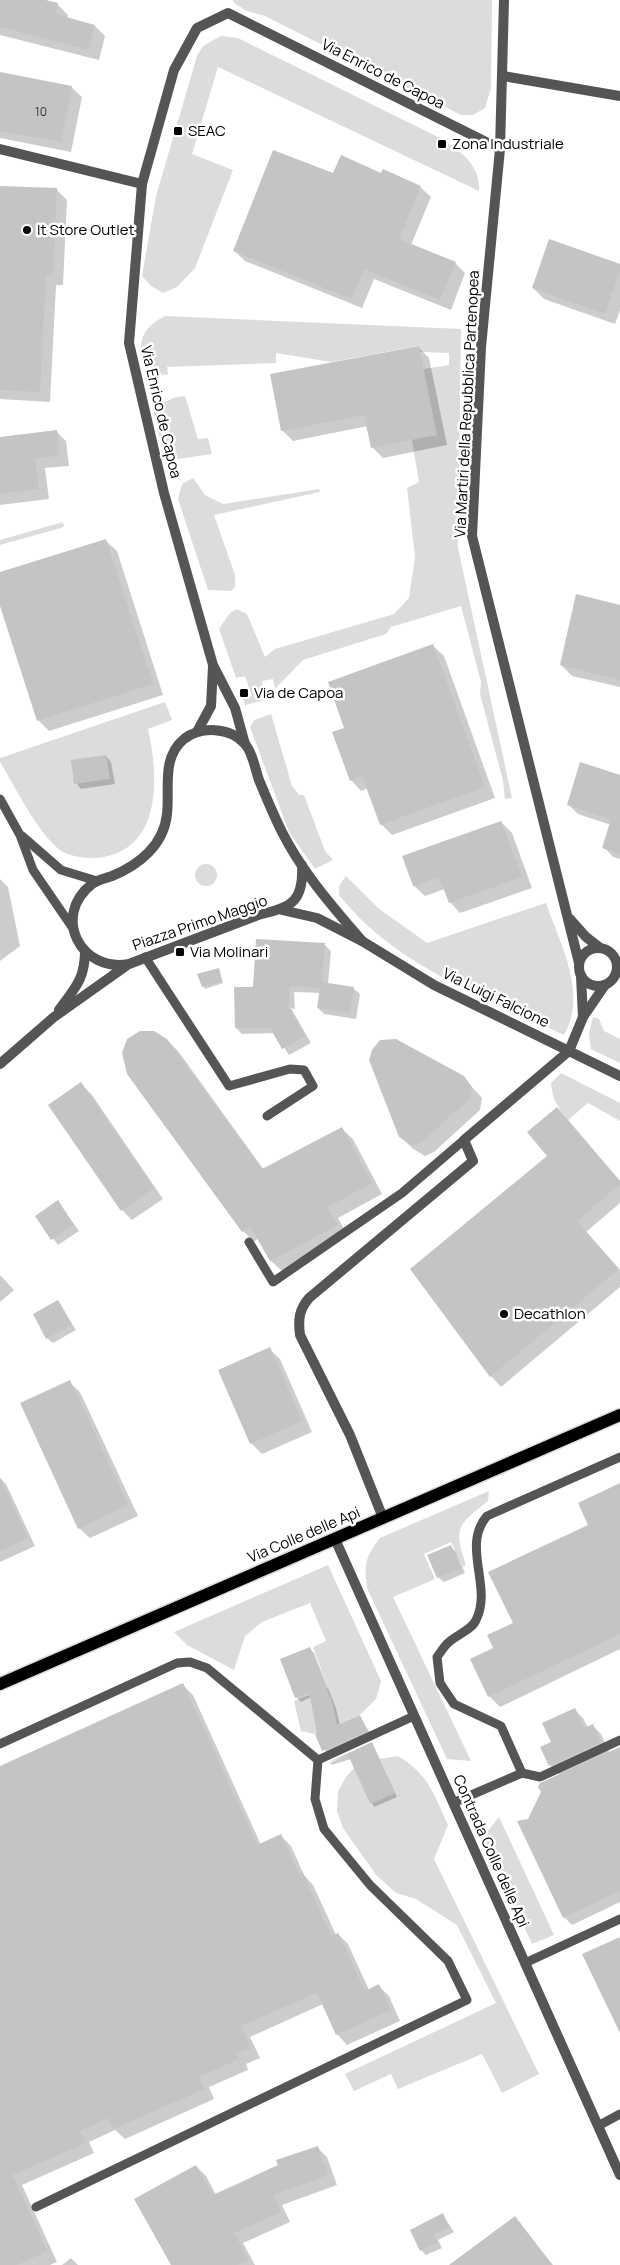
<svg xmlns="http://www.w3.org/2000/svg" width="620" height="2265" viewBox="0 0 620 2265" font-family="Manrope,sans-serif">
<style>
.green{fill:#dcdcdc}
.shadow{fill:#0003}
.building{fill:#c4c4c4}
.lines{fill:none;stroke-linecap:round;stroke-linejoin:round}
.primary-casing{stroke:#dbdbdb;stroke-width:15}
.service{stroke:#555;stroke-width:9}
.minor{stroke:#555;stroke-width:10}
.primary{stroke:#000;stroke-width:12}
.poi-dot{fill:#000;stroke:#fff;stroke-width:2}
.labels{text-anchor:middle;stroke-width:5;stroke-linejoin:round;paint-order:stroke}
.number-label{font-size:12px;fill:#313131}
.street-label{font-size:15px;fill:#000;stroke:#fff}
.poi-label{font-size:15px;fill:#000;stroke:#fff;text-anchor:start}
</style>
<rect width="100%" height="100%" fill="#fff"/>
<!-- green -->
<g class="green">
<path d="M233,0H492L491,88L485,108L473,115H461L265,16L247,11L234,3Z"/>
<path d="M221,36L238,38L444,140C463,154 480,165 479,191L218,67L192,154L233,170L195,268L177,287L163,293L151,286L142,276L156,196L197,56L203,46Z"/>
<path d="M165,316L461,329L458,548L512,798L505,799L503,781L480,694L481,682L461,606L391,627L386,634L303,660L275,689L273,679L262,681L266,700L245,705L243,699L252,696L245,676L236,678L219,629L229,614L236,609L247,614L265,657L275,649L394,614L409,598L415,557L407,488L419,482L412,440L424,369L449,365V353L420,352L418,346L331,362L276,353V363L167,367L168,375L145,373C139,344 137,331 165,316Z"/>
<path d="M185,396L198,439L208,438L212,454L165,461L153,408C168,403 168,397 185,396Z"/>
<path d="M193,478L205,495L223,504L319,489L320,492L214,515L235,575V587L231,591L208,590L178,499L182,484Z"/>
<path d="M63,522L64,526L61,528L0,545V540Z"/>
<path d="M165,702L172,720L148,729C158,774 163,846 104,857C91,859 71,858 60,850C39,835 14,785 0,762V758Z"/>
<path d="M271,714L292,786L299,795H304L325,851L333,860L315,869L289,832L250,727L254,720Z"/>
<circle cx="206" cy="875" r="11"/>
<path d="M346,876L378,908L427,943L546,903C560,944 588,993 564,1035C485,997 395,966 339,895V886Z"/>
<path d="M593,1017L599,1019L604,1031L620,1039V1063L591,1049L589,1034Z"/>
<path d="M561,1073L620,1103V1121L588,1103L568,1120C558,1108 552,1099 551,1083Z"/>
<path d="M489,1491L488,1501C458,1525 453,1527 466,1565L463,1567L451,1542L424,1554L435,1579L393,1597L471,1761L447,1759L367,1588C364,1565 365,1557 380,1538Z"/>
<path d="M328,1565L381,1681L376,1699L360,1715L315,1734L301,1731L294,1701L328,1688L313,1647L326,1641L310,1603L262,1622L245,1636L234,1670L187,1645L174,1632Z"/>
<path d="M398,1756C429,1775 433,1793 448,1825L434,1859L539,2074L502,2093L482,2054L398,2089L391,2074L354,2091L345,2074L496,2003L457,1925L416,1899L396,1893L376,1875L343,1828L337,1811L338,1791L346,1777L354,1768L370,1804L394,1793L380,1759Z"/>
<path d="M499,1817L554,1935L532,1944L483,1837Z"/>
</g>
<!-- shadow -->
<g class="shadow">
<path d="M0,0H41L57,4L68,15L67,19L95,26L105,36L99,60L0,35Z"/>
<path d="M0,73L71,87L82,97L71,152L0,138Z"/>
<path d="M334,175H382L420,187L431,197L411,245L455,263L465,273L451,310L374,279L362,308L245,261L234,250Z"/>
<path d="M0,187L56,189L67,200L63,285H56L50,402L0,399Z"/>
<path d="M620,265V310L615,324L544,299L533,288Z"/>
<path d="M418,347L429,358L447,445L383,458L372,447L368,426L293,441L282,430Z"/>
<path d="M56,431L66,441L69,466L45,468L49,499L0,505V438Z"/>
<path d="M106,541L117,551L163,695L49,731L39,721L0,601V573Z"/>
<path d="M620,606V687L572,676L561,665Z"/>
<path d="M433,646L444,656L495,798L392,835L381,824L368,788L361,791L351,780L346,729Z"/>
<path d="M106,756L111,762L115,784L81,789L76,783Z"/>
<path d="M620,776V859L613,857L604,847L611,825L578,814L569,805Z"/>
<path d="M501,822L512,833L532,888L460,913L450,902L445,889L425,896L414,886L404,857Z"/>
<path d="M0,879L8,887L20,946L0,961Z"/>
<path d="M324,944L331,951L328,984L353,988L360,994L356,1019L324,1014L318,1008L321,993L294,992L295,1009L291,1008L311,1043L289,1055L275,1033L242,1034L236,1028L254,988Z"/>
<path d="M219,970L223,983L205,989L203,986Z"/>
<path d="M167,1040L178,1051L264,1170L342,1129L353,1139L382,1194L338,1218L348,1236L282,1271L271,1261L258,1238L254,1242L243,1231L128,1073Z"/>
<path d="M463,1077L482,1098L480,1110L434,1152L425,1156L412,1148L400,1136Z"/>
<path d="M81,1084L92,1095L163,1199L132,1220L122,1210Z"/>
<path d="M557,1108L620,1181V1203L586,1232L620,1270V1287L501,1387L491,1376L549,1156Z"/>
<path d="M58,1202L79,1231L58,1245L37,1217Z"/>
<path d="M0,1275L14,1290L0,1302Z"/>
<path d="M58,1302L76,1330L53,1343L47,1338Z"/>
<path d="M269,1349L280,1359L312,1432L262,1454L251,1443Z"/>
<path d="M69,1382L80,1392L138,1516L90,1538L79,1528Z"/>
<path d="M0,1478L6,1484L35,1546L0,1562Z"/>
<path d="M620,1484V1649L500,1707L489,1696L495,1648Z"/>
<path d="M450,1546L456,1552L465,1573L444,1582L438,1577Z"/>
<path d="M310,1649L314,1653L336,1708L340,1725L360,1716L371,1735L328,1755L317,1735L319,1734L311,1697L301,1702L296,1697Z"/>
<path d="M183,1685L193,1695L261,1845L281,1836L291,1846L304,1875L313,1885L336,1935L338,1934L348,1944L369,1990L379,1986L389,1996L400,2021L347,2045L337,2034L323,2004L250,2037L260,2058L246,2064L248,2070L209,2087L214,2099L125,2139L115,2130L89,2142L94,2153L22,2185L57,2262L50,2265H0V1767Z"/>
<path d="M575,1710L583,1718L588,1728L593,1726L601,1734L609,1752L620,1747V1902L572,1925L564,1917L529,1820L560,1775L550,1765L553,1743Z"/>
<path d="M372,1743L397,1797L374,1807L351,1759L332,1765L330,1763Z"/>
<path d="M317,2147L327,2157L337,2185L282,2205L290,2222L243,2243L255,2265H172L196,2166L206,2176L216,2195Z"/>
<path d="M443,2215L454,2232L438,2240L442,2248L426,2255L421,2250Z"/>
<path d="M515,2217L553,2265H451Z"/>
<path d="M71,2258L78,2265H62Z"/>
</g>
<!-- building -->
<g class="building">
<path d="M0,0H46L58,3L55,14L95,25L89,50L0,27Z"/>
<path d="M0,72L72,86L61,142L0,131Z"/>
<path d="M273,150L333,173L341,155L381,173L383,169L421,186L399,239L456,262L440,300L364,269L352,299L233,251Z"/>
<path d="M0,186L57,188L53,275H46L40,392L0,390Z"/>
<path d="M549,239L620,264V270L605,314L532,288Z"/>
<path d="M419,346L437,435L371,448L364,415L281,431L270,374Z"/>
<path d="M57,430L59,456L35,458L39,489L0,494V437Z"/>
<path d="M106,539L153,684L37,721L0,606V572Z"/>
<path d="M576,594L620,605V680L560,665Z"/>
<path d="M433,644L485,787L380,825L362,776L350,781L332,732L344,728L328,682Z"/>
<path d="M106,755L110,779L74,784L71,760Z"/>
<path d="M580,762L620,775V854L602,848L611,819L567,805Z"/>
<path d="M501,821L522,877L449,903L439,877L413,886L402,856Z"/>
<path d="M256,939L325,943L322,982L354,987L350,1013L317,1008L320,988L289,986L290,1004L286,1003L305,1036L282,1049L270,1028H235L234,987H253Z"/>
<path d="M219,968L222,981L202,987L197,974Z"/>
<path d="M140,1031H154L167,1039L262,1169L342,1127L372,1183L328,1207L338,1225L270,1261L250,1226L242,1232L127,1074L122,1053L127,1039Z"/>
<path d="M396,1039L464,1076L472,1087L469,1099L423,1141L413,1146L399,1137L369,1060L372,1050L380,1040Z"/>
<path d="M81,1082L154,1188L121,1211L48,1105Z"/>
<path d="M557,1107L620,1181V1184L577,1221L619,1269L490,1377L410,1269L547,1156L527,1132Z"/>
<path d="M58,1200L74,1225L51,1240L35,1216Z"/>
<path d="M58,1300L72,1324L46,1339L33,1314Z"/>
<path d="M270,1347L302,1421L250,1444L218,1370Z"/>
<path d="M70,1380L128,1505L78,1529L20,1403Z"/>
<path d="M0,1478L28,1538L0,1551Z"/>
<path d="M620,1483V1634L488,1697L470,1659L493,1648L487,1635L513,1623L488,1572L588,1525L578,1503Z"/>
<path d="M451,1545L461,1568L437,1578L427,1555Z"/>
<path d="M310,1647L332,1702L337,1725L360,1715L367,1731L322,1751L315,1734L317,1733L309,1692L295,1698L280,1659Z"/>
<path d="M183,1683L257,1845L281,1834L299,1875L303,1873L331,1936L338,1933L365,1991L379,1984L391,2010L336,2035L317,1993L241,2026L250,2048L236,2054L239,2059L199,2077L205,2089L113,2129L108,2118L80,2131L85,2143L13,2175L47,2251L17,2265H0V1766Z"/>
<path d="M575,1708L584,1728L593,1724L601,1742L549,1766L540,1747L551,1742L542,1723Z"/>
<path d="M372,1742L395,1793L370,1804L348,1755L327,1763Z"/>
<path d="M620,1747V1891L563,1918L517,1821L528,1819L541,1792L538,1787L540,1783Z"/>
<path d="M620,1937V2033L582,1954Z"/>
<path d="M318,2146L328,2175L273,2195L281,2212L234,2233L248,2259L238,2265H171L134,2199L196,2165L213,2195L278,2165L276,2160Z"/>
<path d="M443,2213L449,2227L434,2234L438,2242L420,2251L410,2230Z"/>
<path d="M515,2216L552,2265H449Z"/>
</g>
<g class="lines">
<!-- primary casing -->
<g class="primary-casing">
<path id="primary" d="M0,1684L620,1415"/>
</g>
<!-- service -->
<g class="service">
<path d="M0,799L20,835L33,870L72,927"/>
<path d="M22,836L61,870L97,881"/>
<path d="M145,957L229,1086L290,1069L304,1070L313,1086L267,1116"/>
<path d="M249,1242L273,1282L402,1193L464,1140"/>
<path d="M0,1744L177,1663L190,1662L207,1668L318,1760L414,1716"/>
<path d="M522,1773L501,1726L454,1704L440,1683L437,1657C441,1652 444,1646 449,1642C456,1635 472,1630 476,1620C493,1587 461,1546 487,1516L620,1457"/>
<path d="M453,1803L522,1773L540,1777L620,1740"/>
<path d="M525,1963L620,1919"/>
<path d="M598,2126L620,2114"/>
<path d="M36,2207L467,2000L448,1961L370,1885L324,1829L315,1799L318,1760"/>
</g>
<!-- minor -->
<g class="minor">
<path d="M504,0L500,149L481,347L472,536L579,963"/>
<path d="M503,76L620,96"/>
<path d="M0,149L142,184"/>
<path d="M198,730L211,706L213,666"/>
<path d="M245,744L235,708L213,665L164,493L129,343L142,184L174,70L197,28L228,13L500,149"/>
<path d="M302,865C304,900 292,908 261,914L129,964C81,973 51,916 92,884C97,880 106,878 112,876C139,865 164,845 167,814C170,789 161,758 184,739C201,726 230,727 245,744C253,753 255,769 259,780C266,797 273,814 282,832C302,872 333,907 362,941"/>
<path d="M282,910L317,918L362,941L434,985L620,1076"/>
<path d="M570,919L586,937L599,947"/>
<circle cx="598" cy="967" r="19"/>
<path d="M581,976L583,1017"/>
<path d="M59,1010C75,988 85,979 85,951"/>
<path d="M0,1064L54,1017L126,966"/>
<path d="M383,1518L350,1435L300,1335C298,1319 299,1310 309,1298L473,1161L464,1140L569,1051L583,1017L605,985"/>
<path d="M335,1539L620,2175"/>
</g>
<!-- primary -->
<use href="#primary" class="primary"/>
</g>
<!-- markers -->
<g class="poi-dot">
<rect x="173" y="126" width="10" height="10" rx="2.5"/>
<rect x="437" y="139" width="10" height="10" rx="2.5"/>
<circle cx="27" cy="230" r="5"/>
<rect x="239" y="688" width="10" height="10" rx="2.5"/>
<rect x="175" y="947" width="10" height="10" rx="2.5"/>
<circle cx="504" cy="1314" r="5"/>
</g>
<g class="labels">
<!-- number labels -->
<g class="number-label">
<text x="41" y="116">10</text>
</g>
<!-- street labels -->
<g class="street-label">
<text transform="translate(383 74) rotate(27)" y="5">Via Enrico de Capoa</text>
<text transform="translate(467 404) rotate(-87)" y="5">Via Martiri della Repubblica Partenopea</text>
<text transform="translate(161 412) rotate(77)" y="5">Via Enrico de Capoa</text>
<text transform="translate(200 923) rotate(-19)" y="5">Piazza Primo Maggio</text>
<text transform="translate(496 998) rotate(26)" y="5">Via Luigi Falcione</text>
<text transform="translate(304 1535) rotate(-23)" y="5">Via Colle delle Api</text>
<text transform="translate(491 1851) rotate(66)" y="5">Contrada Colle delle Api</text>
</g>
<!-- poi labels -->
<g class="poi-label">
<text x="188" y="136">SEAC</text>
<text x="452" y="149">Zona Industriale</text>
<text x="37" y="235">It Store Outlet</text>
<text x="254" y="698">Via de Capoa</text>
<text x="190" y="957">Via Molinari</text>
<text x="514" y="1319">Decathlon</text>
</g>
</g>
</svg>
